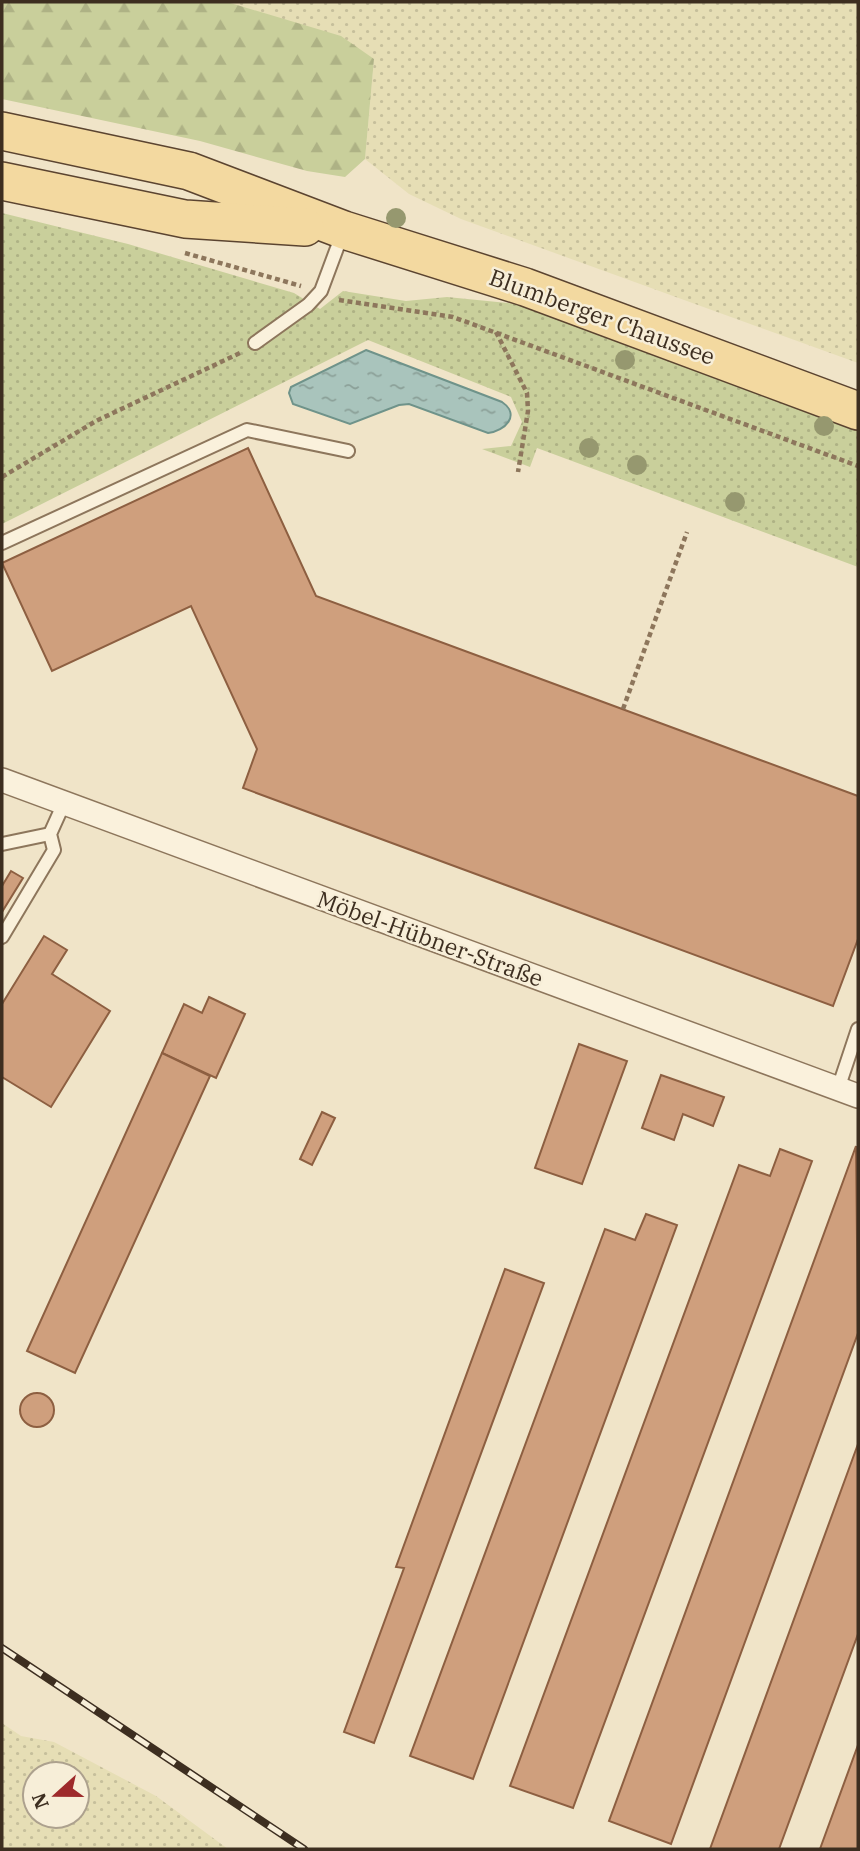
<svg xmlns="http://www.w3.org/2000/svg" width="860" height="1851" viewBox="0 0 860 1851" font-family="'IBM Plex Serif',serif">
<style>
.farmland{fill:url(#farmland-dots);fill-rule:evenodd}
.grass{fill:url(#grass-dots)}
.forest{fill:url(#forest-firs)}
.water{fill:url(#water-ripples);stroke:#6f938a;stroke-width:2}
.building{fill:#cf9f7d;stroke:#8d5f41;stroke-width:2}
.lines{fill:none;stroke-linecap:round;stroke-linejoin:round}
.service-casing{stroke:#8d765c;stroke-width:16}
.minor-casing{stroke:#8d765c;stroke-width:26}
.primary-casing{stroke:#5b4430;stroke-width:40}
.path{stroke:#8d765c;stroke-width:4.5;stroke-dasharray:5 3.5;stroke-linecap:butt}
.service{stroke:#faf1dc;stroke-width:12}
.minor{stroke:#faf1dc;stroke-width:23}
.primary{stroke:#f3d9a0;stroke-width:37}
.rail-casing{stroke:#3d2e20;stroke-width:8}
.rail{stroke:#f7eed8;stroke-width:5;stroke-dasharray:16;stroke-linecap:butt}
.tree{fill:#96986f}
.labels{text-anchor:middle;stroke-width:5;stroke-linejoin:round;paint-order:stroke}
.street-label{font-size:23px;fill:#3d2e20;stroke:#f7eed8}
</style>
<defs>
<pattern id="farmland-dots" width="8" height="8" patternUnits="userSpaceOnUse" patternTransform="scale(1.75)"><rect width="8" height="8" fill="#e6deb5"/><path d="M2 2h.1M6 6h.1" fill="none" stroke="#c6bf9b" stroke-width="1.8" stroke-linecap="round"/></pattern>
<pattern id="grass-dots" width="8" height="8" patternUnits="userSpaceOnUse" patternTransform="scale(1.75)"><rect width="8" height="8" fill="#c9cf9b"/><path d="M2 2h.1M6 6h.1" fill="none" stroke="#aeb285" stroke-width="1.8" stroke-linecap="round"/></pattern>
<pattern id="forest-firs" width="22" height="20" patternUnits="userSpaceOnUse" patternTransform="scale(1.75)"><rect width="22" height="20" fill="#c9cf9b"/><path d="M5 1l3.5 6h-7zM16 11l3.5 6h-7z" fill="#aeb285"/></pattern>
<pattern id="water-ripples" width="26" height="14" patternUnits="userSpaceOnUse" patternTransform="scale(1.75)"><rect width="26" height="14" fill="#a9c4bc"/><path d="M2 4q2-2 4 0t4 0M15 11q2-2 4 0t4 0" fill="none" stroke="#8ba098"/></pattern>
</defs>
<rect width="100%" height="100%" fill="#f0e4c8"/>
<!-- farmland -->
<g class="farmland">
<path d="M227,2H858V363L461,219L409,194L365,159L374,59Z"/>
<path d="M2,1723L21,1736L54,1742L156,1796L228,1849H2ZM35,1774H77V1816H35Z"/>
</g>
<!-- grass -->
<path class="grass" d="M2,213L128,244L294,293L320,309L343,291L406,301L447,297L519,304L858,429V567L537,448L530,467L482,449L511,446L522,422L511,397L368,340L2,524Z"/>
<!-- forest -->
<path class="forest" d="M2,2H227L341,36L374,59L365,159L345,177L307,171L200,141L2,99Z"/>
<!-- water -->
<path class="water" d="M366,350L502,402C521,415 505,431 488,433L409,404L399,405L350,424L293,404L289,393L291,387Z"/>
<!-- building -->
<g class="building">
<path d="M248,448L316,596L858,796V939L833,1006L243,788L257,749L191,606L52,671L2,563Z"/>
<path d="M11,871L23,878L2,912V886Z"/>
<path d="M44,936L67,950L52,974L110,1011L51,1107L2,1077V1004Z"/>
<path d="M209,997L245,1014L216,1078L162,1053L184,1004L202,1013Z"/>
<path d="M579,1044L627,1061L582,1184L535,1168Z"/>
<path d="M162,1053L210,1076L75,1373L27,1351Z"/>
<path d="M661,1075L724,1097L713,1126L683,1114L674,1140L642,1128Z"/>
<path d="M322,1112L335,1118L312,1165L300,1159Z"/>
<path d="M856,1146L858,1333L671,1844L609,1821Z"/>
<path d="M780,1149L812,1161L573,1808L510,1786L739,1165L770,1176Z"/>
<path d="M646,1214L677,1225L473,1779L410,1756L605,1229L635,1240Z"/>
<path d="M505,1269L544,1283L374,1743L344,1732L404,1568L396,1567Z"/>
<circle cx="37" cy="1410" r="17"/>
<path d="M858,1444V1634L779,1849H710Z"/>
<path d="M858,1745V1849H820Z"/>
</g>
<g class="lines">
<!-- service casing -->
<g class="service-casing">
<g id="service">
<path d="M255,343L308,305L321,291L343,232"/>
<path d="M2,543L247,430L348,451"/>
<path d="M2,844L50,834"/>
<path d="M2,937L54,850L50,834L64,803"/>
<path d="M838,1089L858,1029"/>
</g>
</g>
<!-- minor casing -->
<g class="minor-casing">
<path id="minor" d="M2,780L858,1096"/>
</g>
<!-- primary casing -->
<g class="primary-casing">
<g id="primary">
<path d="M2,131L189,171L344,230L525,287L858,411"/>
<path d="M2,181L185,219L305,227"/>
</g>
</g>
<!-- path -->
<g class="path">
<path d="M185,253L301,286"/>
<path d="M339,300L453,317L858,466"/>
<path d="M496,332L527,393L528,411L518,472"/>
<path d="M2,477L96,421L240,353"/>
<path d="M623,709L687,532"/>
</g>
<!-- service -->
<use href="#service" class="service"/>
<!-- minor -->
<use href="#minor" class="minor"/>
<!-- primary -->
<use href="#primary" class="primary"/>
<!-- rail casing -->
<g class="rail-casing">
<path id="rail" d="M2,1648L304,1849"/>
</g>
<!-- rail -->
<use href="#rail" class="rail"/>
</g>
<!-- trees -->
<g class="tree">
<circle cx="396" cy="218" r="10"/>
<circle cx="625" cy="360" r="10"/>
<circle cx="824" cy="426" r="10"/>
<circle cx="589" cy="448" r="10"/>
<circle cx="637" cy="465" r="10"/>
<circle cx="735" cy="502" r="10"/>
</g>
<g class="labels">
<!-- street labels -->
<g class="street-label">
<text transform="translate(602 317) rotate(20)" y="8">Blumberger Chaussee</text>
<text transform="translate(430 939) rotate(20)" y="8">Möbel-Hübner-Straße</text>
</g>
</g>
<!-- border -->
<rect width="860" height="1851" fill="none" stroke="#3d2e20" stroke-width="7"/>
<!-- north arrow -->
<g transform="translate(56 1795) rotate(249)"><circle r="33" fill="#f7eed8" stroke="#ada18e" stroke-width="2"/>
<path d="M0-5L12 26L0 18L-12 26Z" fill="#9e2a2b"/>
<text y="-10" font-size="19" font-weight="bold" text-anchor="middle" fill="#3d2e20">N</text>
</g>
</svg>
